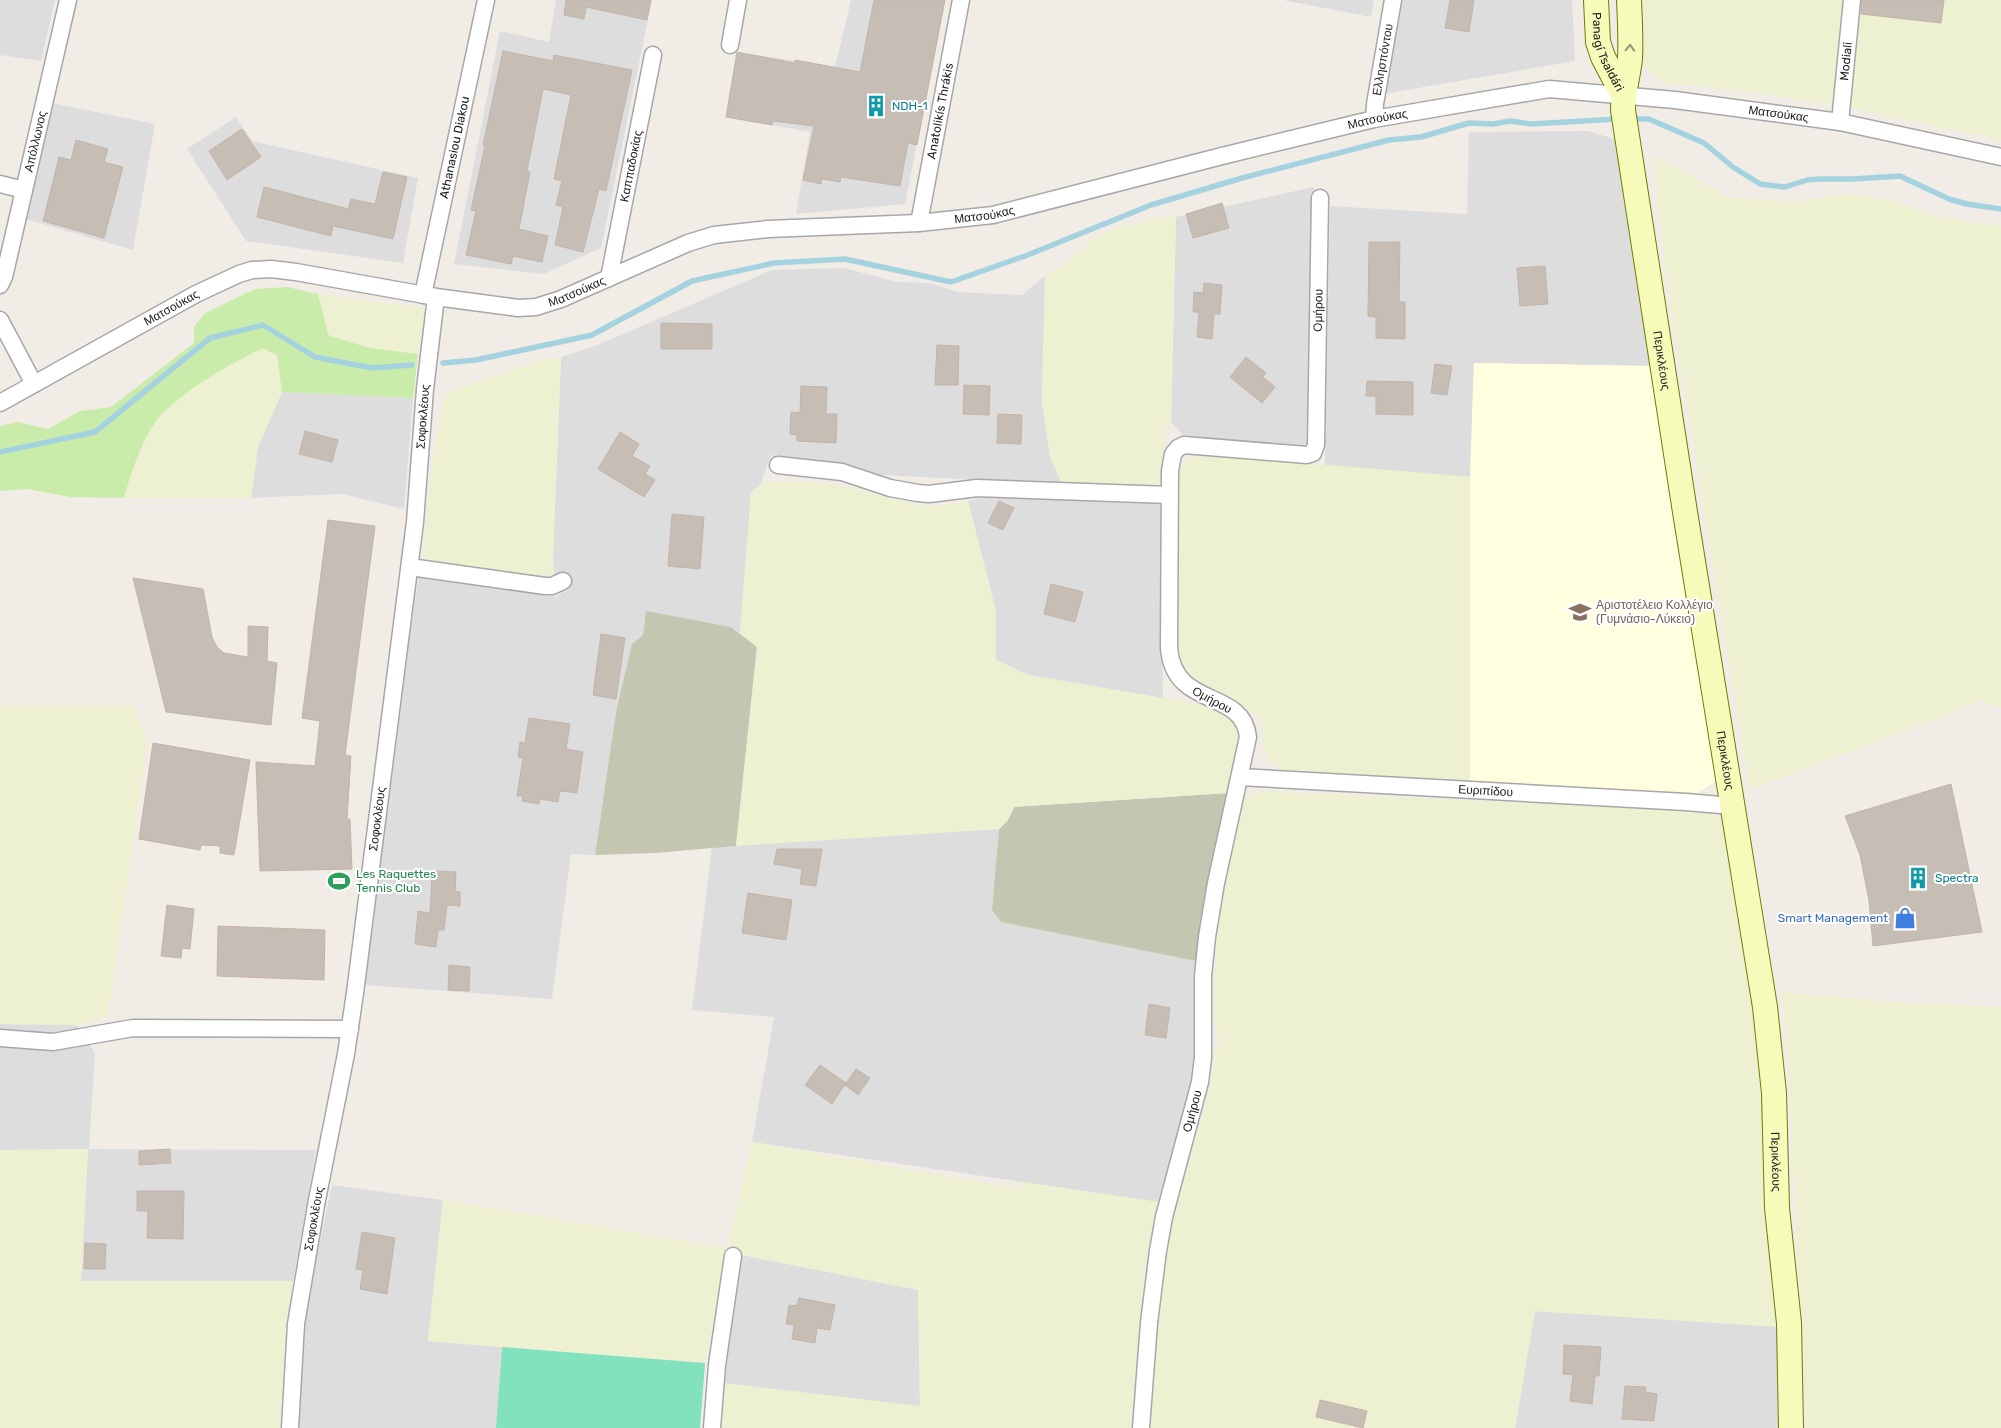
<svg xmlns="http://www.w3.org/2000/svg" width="2001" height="1428" viewBox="0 0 2001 1428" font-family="Rubik,sans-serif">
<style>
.residential{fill:#dedddd}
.education{fill:#ffffe0}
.construction{fill:#c5c6b1}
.farmland{fill:#edf0d1}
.grass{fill:#caecab}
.pitch{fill:#82e2bd}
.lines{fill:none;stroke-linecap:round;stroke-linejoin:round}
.stream{stroke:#a5d2df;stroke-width:5.5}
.building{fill:#c6bdb5;stroke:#c3b4a8}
.street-casing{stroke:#a7a7a7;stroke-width:19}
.secondary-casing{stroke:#6e7c02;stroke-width:26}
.street{stroke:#fff;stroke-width:16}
.secondary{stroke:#f7fbb9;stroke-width:24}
.oneway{stroke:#969874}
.labels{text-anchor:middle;stroke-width:4;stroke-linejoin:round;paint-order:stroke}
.street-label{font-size:12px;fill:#202020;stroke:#fff}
.culture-label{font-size:12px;fill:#0d838f;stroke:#fff;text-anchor:start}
.education-label{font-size:12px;fill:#785e54;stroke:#fff;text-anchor:start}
.leisure-label{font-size:12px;fill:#27864d;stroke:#fff;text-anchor:start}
.shop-label{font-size:12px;fill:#366cbe;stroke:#fff;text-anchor:end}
</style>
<rect width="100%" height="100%" fill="#f1ede6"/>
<!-- residential -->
<g class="residential">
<path d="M0,0H55L41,61L0,55Z"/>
<path d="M556,0H652L601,248L544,274L454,264L500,31L549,42Z"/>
<path d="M851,0H945L905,204L796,214L810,132L726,117L737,52L835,67Z"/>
<path d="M1283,0H1374L1371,17Z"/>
<path d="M1400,0H1572L1575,61L1383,94Z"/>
<path d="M52,103L155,124L133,250L25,219Z"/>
<path d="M236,117L252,141L418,178L403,263L246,241L187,149Z"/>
<path d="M1588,131L1618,140L1651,366L1474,363L1470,477L1325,465L1330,206L1467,214L1469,132Z"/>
<path d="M1314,187L1310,443L1302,447L1184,436L1171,422L1176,217Z"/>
<path d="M844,268L897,282L930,283L957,292L1022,295L1045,276L1042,403L1050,456L1062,484L881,475L820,460L772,455L769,460L761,483L751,493L740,633L731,627L646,612L643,635L616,712L595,855L571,854L552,999L365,985L400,697L419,575L556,597L568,590L560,574H554L553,558L561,357L595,346L772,270Z"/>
<path d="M282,392L413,398L404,509L342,494L251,498L258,447Z"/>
<path d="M989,495L1161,503L1163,698L1028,675L996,660V611L968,501Z"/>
<path d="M999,829L992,910L1001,922L1196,961L1195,1075L1158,1202L752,1142L774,1017L692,1010L712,847Z"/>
<path d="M0,1024L76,1025L95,1053L89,1149L316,1150L293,1281H81L88,1149L0,1150Z"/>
<path d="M332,1185L443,1200L428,1341L502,1347L496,1428H296L299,1371L308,1298Z"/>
<path d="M742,1255L918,1290L920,1407L724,1383Z"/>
<path d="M1535,1311L1780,1327L1781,1428H1515Z"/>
</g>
<!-- education -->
<path class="education" d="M1474,363L1651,366L1716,781L1698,793L1470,783V477Z"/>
<!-- construction -->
<g class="construction">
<path d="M646,611L731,627L757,647L736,846L655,853L595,855L616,712L632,644L643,635Z"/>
<path d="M1228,793L1213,859L1196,961L1001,922L992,910L999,829L1008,820L1014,807Z"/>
</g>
<!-- farmland -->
<g class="farmland">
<path d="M1641,0H2001V140L1835,105L1711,87L1663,83L1639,61Z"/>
<path d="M1653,155L1731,198L1792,202L1850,194L1889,200L1931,214L1979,224L2001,225V708L1982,701L1750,790L1668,291Z"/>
<path d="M1176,217L1171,422L1166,424L1162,485L1062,484L1050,456L1042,403L1045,276L1059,268L1094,239L1116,228L1154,218Z"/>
<path d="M318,294L421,308L425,314L418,354L370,348L330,336L328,335Z"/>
<path d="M263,347L277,355L282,392L258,447L251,498H124L134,463L153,426L179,397L245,356Z"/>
<path d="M561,357L553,558L554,574L524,577L422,557L434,453L445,396L453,390L547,359Z"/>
<path d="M1208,455L1470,477V783L1285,771L1274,765L1266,753L1263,739V727L1260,719L1244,706L1203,685L1190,677L1184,671L1178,655L1176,639V482L1179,470L1186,459Z"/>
<path d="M785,481L821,483L847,487L907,503L937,507L968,501L996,611V660L1028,675L1208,706L1223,712L1233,718L1241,733L1228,793L1014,807L1008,820L999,829L736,846L757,647L740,633L751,493L761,483Z"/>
<path d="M0,705H134L144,731L147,746L108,1017L76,1025L0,1024Z"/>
<path d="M1258,791L1705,811L1721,820L1724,825L1750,974L1762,1083L1763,1164L1780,1327L1535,1311L1515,1428H1148L1165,1259L1173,1221L1211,1085L1218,1046L1215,970L1219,919L1241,806L1247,798Z"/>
<path d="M1782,992L1892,1002L2001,1007V1428H1805L1788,1053Z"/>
<path d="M752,1142L1021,1189L1022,1182L1158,1202L1145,1264L1130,1428H720L724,1383L920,1406L918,1290L742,1255L727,1248L705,1363L428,1341L443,1200L727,1248Z"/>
<path d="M88,1149L81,1281H293L286,1319L280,1428H0V1150Z"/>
</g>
<!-- grass -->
<path class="grass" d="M287,287L318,294L328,334L330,336L370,348L418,354L413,398L282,392L277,355L263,348C230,364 171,396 152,427C139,449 131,473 124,498L70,497L27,489L0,491V426L18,422L48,429L80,411L111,407L194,343V327L205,313L255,289Z"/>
<!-- pitch -->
<path class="pitch" d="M502,1347L705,1363L700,1428H496Z"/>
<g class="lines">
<!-- stream -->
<g class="stream">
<path d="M1630,119H1649L1704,143L1733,167L1760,184L1785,187L1807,180L1820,179H1853L1900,176L1949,199L1967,204L2001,209"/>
<path d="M443,363L476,360L592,335L692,281L774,263L845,259L951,282L1025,256L1151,205L1242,178L1389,140L1421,137L1469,123L1493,124L1510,121L1531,124L1618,119"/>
<path d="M0,452L95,432L210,338L263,325L315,357L372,368L412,365"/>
</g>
</g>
<!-- building -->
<g class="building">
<path d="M566,0H651L647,20L586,7L584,19L564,15Z"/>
<path d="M874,0H945L917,145L908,143L900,186L841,177L840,182L822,179L821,184L803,180L814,126L773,121L772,125L726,117L737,52L794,63L795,60L860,72Z"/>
<path d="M1450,0H1474L1469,32L1445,28Z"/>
<path d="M1862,0H1944L1941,23L1861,14Z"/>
<path d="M503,51L553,61L554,55L632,70L606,191L599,189L583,252L555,245L563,207L556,205L562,181L554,179L571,95L543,89L527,171L530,172L519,229L548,236L542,262L513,256L511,264L466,255L476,211L471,210L485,146L483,145Z"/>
<path d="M242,129L261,157L227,180L209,151Z"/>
<path d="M76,140L108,149L104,162L123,167L104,238L43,221L59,157L71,160Z"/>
<path d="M383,172L407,177L393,239L333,226L331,236L257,217L264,187L348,209L351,199L375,204Z"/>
<path d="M1222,203L1229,228L1193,238L1186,214Z"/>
<path d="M1369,242H1400L1399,302H1405V339L1376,338V317L1368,316Z"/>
<path d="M1545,266L1548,304L1520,306L1517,268Z"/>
<path d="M1204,283L1222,285L1220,314H1214L1212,339L1197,337L1199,312H1193L1194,292L1203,293Z"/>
<path d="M661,323L712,324V349H661Z"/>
<path d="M937,345L959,346L958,385H935Z"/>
<path d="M1246,357L1266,373L1263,377L1275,387L1262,403L1230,377Z"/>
<path d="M1435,364L1452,366L1447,395L1431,393Z"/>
<path d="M1367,381L1413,382V415L1376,414V396H1366Z"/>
<path d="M964,385L990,386L989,415L963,414Z"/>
<path d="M801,386L827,387L826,414H837L836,443L797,441V435L790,434L791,412L800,413Z"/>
<path d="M998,414L1022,415L1021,444L997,443Z"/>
<path d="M305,431L338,440L332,462L299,454Z"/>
<path d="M620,432L639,444L632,456L650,466L645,474L655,480L644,497L598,469Z"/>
<path d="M999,501L1014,508L1003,530L988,523Z"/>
<path d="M672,514L704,517L700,569L668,566Z"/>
<path d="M328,520L375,526L345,755L351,756L347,819H350L352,869L260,871L256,762L315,766L320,721L302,718Z"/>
<path d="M133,578L203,589L212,637L217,647L224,653L248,657V626L268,627L267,661L277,663L271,725L166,712Z"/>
<path d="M1051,584L1083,592L1075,622L1044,614Z"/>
<path d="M601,634L625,638L616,699L593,695Z"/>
<path d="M529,718L570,724L566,749L583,752L577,793L560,791L558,802L540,799L539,804L522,801L523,796H517L523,758L518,757L520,742L525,743Z"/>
<path d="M153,743L250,760L234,855L220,853V846L201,845L200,850L139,839Z"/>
<path d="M1951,784L1982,932L1873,946L1869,901L1860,855L1845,816Z"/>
<path d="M777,849H822L816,886L800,884L802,869L774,864Z"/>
<path d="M436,871L456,872L455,891L460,892V906L447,905L444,930H438L436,947L415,944L418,911L430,913L432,874L436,875Z"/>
<path d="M748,893L792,900L786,940L742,933Z"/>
<path d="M167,905L194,909L190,949L182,948L181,958L161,956Z"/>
<path d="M218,926L325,930L324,980L217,976Z"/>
<path d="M449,965L470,967L469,991L448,990Z"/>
<path d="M1149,1004L1170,1008L1166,1038L1145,1035Z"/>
<path d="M820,1065L846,1083L832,1104L805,1085Z"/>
<path d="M856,1069L870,1078L858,1095L845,1085Z"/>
<path d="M170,1149L171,1163L139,1165V1151Z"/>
<path d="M137,1191H184L183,1239L147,1238L148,1211H137Z"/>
<path d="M362,1232L395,1238L387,1294L360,1289L363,1270L356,1269Z"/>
<path d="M85,1243L106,1244L105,1269H84Z"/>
<path d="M799,1298L835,1305L830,1330L817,1328L815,1343L792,1339L794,1325L786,1324L789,1305L797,1306Z"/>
<path d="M1564,1345L1601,1347L1599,1376H1595L1592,1404L1570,1401L1573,1375L1563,1374Z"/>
<path d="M1625,1386L1646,1387L1645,1392L1657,1394L1654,1421L1622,1419Z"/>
<path d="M1320,1400L1367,1411L1363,1428L1316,1417Z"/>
</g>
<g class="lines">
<!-- street casing -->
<g class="street-casing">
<g id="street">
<path d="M730,45L738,0"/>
<path id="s1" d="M1374,119L1375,104L1393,0"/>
<path id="s2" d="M1840,122L1852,0"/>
<path d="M0,184L24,190"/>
<path id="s3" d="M919,223L961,0"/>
<path id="s4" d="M609,278L653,55"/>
<path id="s5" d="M0,285L4,277L68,0"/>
<path id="s6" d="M423,295L486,0"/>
<path d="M0,320L34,384"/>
<path id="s7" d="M0,403L196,294L239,274L252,270L271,269L296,272L436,297L518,308L536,307L561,299L688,243L714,235L768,229L919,223L993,215L1222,156L1374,119L1549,89L1675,100L1840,122L2001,157"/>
<path d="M778,465L842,472L890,488L918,493L929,494L977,488L1169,495"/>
<path d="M410,567L545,586H552L563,581"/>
<path id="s8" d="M1240,777L1686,802L1732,806"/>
<path d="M0,1038L53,1042L133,1028L350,1029"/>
<path id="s9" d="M290,1428L296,1324L317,1200L346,1054L355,993L415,522L425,389L436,297"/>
<path d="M712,1428L717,1365L733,1256"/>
<path id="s10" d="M1141,1428L1149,1323L1158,1251L1164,1217L1200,1082L1203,1058V976L1207,937L1216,883L1248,737C1243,688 1174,710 1169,648L1170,471L1173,454L1178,448L1184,445L1307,455L1313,453L1316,445L1320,198"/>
</g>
</g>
<!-- secondary casing -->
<g class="secondary-casing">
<g id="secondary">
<path id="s11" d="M1596,0L1598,42L1603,57L1623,95"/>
<path id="s12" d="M1629,0C1630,20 1631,40 1630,59C1628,77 1623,92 1623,110L1685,512L1765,1007L1774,1093L1777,1208L1789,1323L1791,1428"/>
</g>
</g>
<!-- street -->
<use href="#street" class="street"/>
<!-- secondary -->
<use href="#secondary" class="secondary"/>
</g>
<!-- one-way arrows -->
<defs><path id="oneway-chevron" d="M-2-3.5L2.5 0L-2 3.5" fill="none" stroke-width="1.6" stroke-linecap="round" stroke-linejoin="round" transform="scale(1.25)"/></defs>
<use class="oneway" href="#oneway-chevron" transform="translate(1630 48) rotate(-88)"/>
<!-- icons -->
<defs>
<g id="building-bare" transform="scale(1.725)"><path d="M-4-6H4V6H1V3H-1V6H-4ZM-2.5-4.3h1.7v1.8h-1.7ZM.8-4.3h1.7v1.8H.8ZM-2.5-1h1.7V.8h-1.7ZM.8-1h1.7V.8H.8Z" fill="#0f9aa8" stroke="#fff" stroke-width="2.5" paint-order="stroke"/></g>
<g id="school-bare" transform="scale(1.725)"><path d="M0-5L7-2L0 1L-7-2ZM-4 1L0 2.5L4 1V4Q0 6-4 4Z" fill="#8d6e63" stroke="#fff" stroke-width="2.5" paint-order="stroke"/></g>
<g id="stadium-bare" transform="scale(1.725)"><path d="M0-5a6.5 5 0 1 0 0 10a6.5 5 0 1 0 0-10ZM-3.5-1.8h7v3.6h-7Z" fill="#2e9e5b" stroke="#fff" stroke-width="2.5" paint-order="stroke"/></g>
<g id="shop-bare" transform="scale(1.725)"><path d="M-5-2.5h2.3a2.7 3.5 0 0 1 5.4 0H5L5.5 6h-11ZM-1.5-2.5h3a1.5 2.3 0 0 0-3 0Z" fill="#3f7fe0" stroke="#fff" stroke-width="2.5" paint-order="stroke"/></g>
</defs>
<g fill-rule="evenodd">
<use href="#building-bare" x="876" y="106"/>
<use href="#school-bare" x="1580" y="612"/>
<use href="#building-bare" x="1918" y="878"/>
<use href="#stadium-bare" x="339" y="881"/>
<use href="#shop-bare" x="1905" y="918"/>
</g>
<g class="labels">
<!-- street labels -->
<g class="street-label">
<text dy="4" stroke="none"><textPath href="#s11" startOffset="54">Panagí Tsaldári</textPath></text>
<text dy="4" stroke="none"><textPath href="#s1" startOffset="60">Ελλησπόντου</textPath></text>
<text dy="4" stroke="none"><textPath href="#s2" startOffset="61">Modiali</textPath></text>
<text dy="4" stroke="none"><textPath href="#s3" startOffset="114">Anatolikís Thrákis</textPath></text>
<text dy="4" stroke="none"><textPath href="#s7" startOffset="1846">Ματσούκας</textPath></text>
<text dy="4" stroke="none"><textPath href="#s7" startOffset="1441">Ματσούκας</textPath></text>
<text dy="4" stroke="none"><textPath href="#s5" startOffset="148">Απόλλωνος</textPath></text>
<text dy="4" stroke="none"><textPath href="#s6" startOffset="151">Athanasiou Diakou</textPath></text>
<text dy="4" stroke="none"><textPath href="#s4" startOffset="114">Καππαδοκίας</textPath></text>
<text dy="4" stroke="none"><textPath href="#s7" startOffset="1036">Ματσούκας</textPath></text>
<text dy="4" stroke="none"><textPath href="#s7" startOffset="616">Ματσούκας</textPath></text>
<text dy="4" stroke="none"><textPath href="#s7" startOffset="196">Ματσούκας</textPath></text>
<text dy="4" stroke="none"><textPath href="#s10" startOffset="1310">Ομήρου</textPath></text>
<text dy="4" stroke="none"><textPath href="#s12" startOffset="364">Περικλέους</textPath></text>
<text dy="4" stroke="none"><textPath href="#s9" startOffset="1021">Σοφοκλέους</textPath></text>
<text transform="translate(1212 700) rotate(28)" y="4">Ομήρου</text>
<text dy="4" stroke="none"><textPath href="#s12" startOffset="769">Περικλέους</textPath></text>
<text dy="4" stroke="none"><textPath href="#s8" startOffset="246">Ευριπίδου</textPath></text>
<text dy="4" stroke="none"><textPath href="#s9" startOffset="616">Σοφοκλέους</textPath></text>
<text dy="4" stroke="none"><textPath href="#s10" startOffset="322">Ομήρου</textPath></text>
<text dy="4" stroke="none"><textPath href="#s12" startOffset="1174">Περικλέους</textPath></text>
<text dy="4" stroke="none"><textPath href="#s9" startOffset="211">Σοφοκλέους</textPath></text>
</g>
<!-- culture labels -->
<g class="culture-label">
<text x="892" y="110">NDH-1</text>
<text x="1935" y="882">Spectra</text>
</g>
<!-- education labels -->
<g class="education-label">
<text x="1596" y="609">Αριστοτέλειο Κολλέγιο<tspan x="1596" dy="14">(Γυμνάσιο-Λύκειο)</tspan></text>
</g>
<!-- leisure labels -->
<g class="leisure-label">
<text x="356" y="878">Les Raquettes<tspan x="356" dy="14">Tennis Club</tspan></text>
</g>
<!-- shop labels -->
<g class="shop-label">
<text x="1888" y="922">Smart Management</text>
</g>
</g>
</svg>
